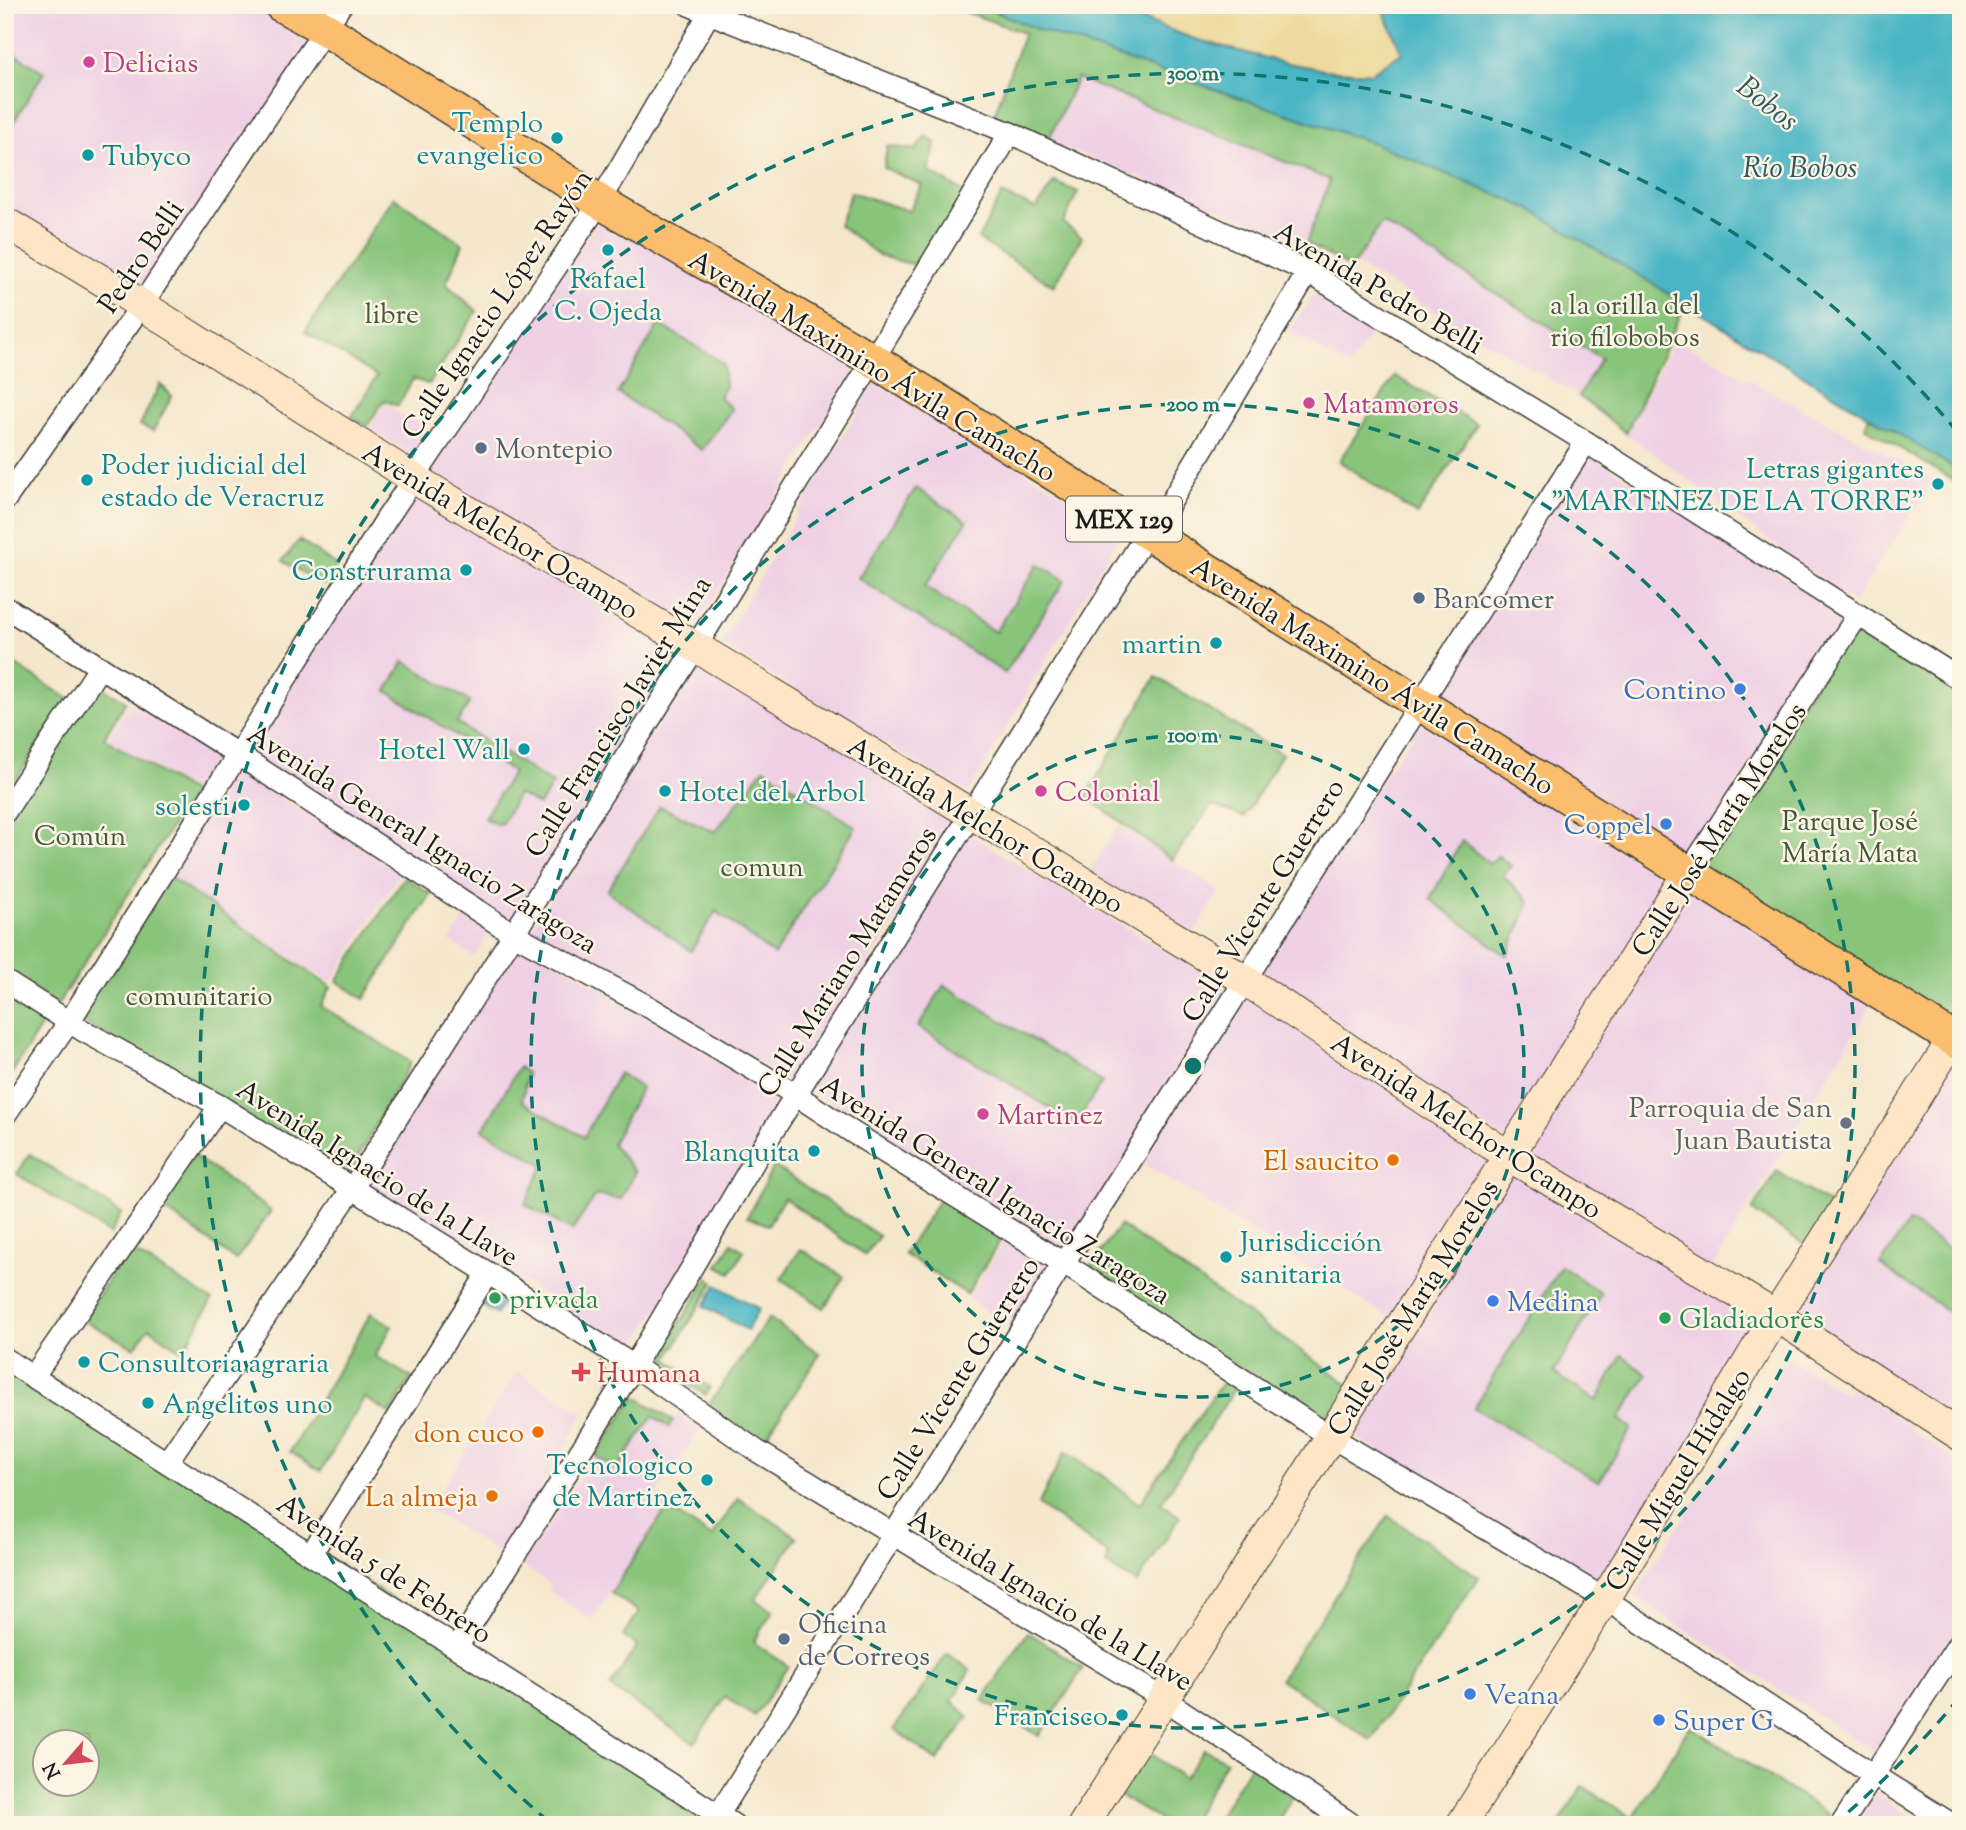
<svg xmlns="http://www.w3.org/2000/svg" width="1966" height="1830" viewBox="0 0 1966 1830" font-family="'Sorts Mill Goudy',serif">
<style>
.built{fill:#efd0e5}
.green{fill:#88c47a;stroke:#52704b;stroke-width:2;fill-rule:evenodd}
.sand{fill:#eeda9e;stroke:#857b5d;stroke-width:2}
.water{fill:#49b5c5;stroke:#326870;stroke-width:2}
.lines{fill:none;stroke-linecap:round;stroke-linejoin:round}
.street-casing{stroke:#3d3a36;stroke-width:24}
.secondary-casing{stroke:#3d3a36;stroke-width:32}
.primary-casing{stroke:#3d3a36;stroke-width:36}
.street{stroke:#fff;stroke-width:21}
.secondary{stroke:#fde5c5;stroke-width:30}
.primary{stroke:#fabe6e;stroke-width:33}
.ring{fill:none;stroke:#0f766e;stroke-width:3.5;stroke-dasharray:12 9}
.hotel-dot{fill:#d1479c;stroke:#fcf5e5;stroke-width:2.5}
.culture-dot{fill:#0f9aa8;stroke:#fcf5e5;stroke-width:2.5}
.service-dot{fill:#5c6f8a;stroke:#fcf5e5;stroke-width:2.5}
.shop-dot{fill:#3f7fe0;stroke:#fcf5e5;stroke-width:2.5}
.worship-dot{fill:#6b7280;stroke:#fcf5e5;stroke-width:2.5}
.food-dot{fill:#e8710a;stroke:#fcf5e5;stroke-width:2.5}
.leisure-dot{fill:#2e9e5b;stroke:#fcf5e5;stroke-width:2.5}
.health-dot{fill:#e0444e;stroke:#fcf5e5;stroke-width:2.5}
.labels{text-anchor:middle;stroke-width:5;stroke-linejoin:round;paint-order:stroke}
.shield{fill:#fcf5e5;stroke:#5f5d58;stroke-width:2}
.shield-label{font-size:26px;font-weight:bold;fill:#1c1c1c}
.hotel-label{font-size:28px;fill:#b23c85;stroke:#fcf5e5;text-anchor:start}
.culture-label{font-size:28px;fill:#0d838f;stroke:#fcf5e5;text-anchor:end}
.street-label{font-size:28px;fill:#1c1c1c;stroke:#fcf5e5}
.park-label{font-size:28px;fill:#42573d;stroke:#fcf5e5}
.service-label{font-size:28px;fill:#4e5e75;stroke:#fcf5e5;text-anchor:start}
.shop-label{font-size:28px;fill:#366cbe;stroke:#fcf5e5;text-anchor:start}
.worship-label{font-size:28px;fill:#5b616d;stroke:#fcf5e5;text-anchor:end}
.food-label{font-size:28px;fill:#c56008;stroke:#fcf5e5;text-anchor:end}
.leisure-label{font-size:28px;fill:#27864d;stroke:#fcf5e5;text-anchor:start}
.health-label{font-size:28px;fill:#be3a42;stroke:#fcf5e5;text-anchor:start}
.water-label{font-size:30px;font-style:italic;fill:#2e5960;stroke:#fcf5e5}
.centre{fill:#0f766e;stroke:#fcf5e5;stroke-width:3.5}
.ring-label{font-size:21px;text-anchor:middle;font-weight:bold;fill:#0f766e;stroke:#fcf5e5;stroke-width:5;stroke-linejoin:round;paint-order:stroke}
</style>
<rect width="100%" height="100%" fill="#fcf5e5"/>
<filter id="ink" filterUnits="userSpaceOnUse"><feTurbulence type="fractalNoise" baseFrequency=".0143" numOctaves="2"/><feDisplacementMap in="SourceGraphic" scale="14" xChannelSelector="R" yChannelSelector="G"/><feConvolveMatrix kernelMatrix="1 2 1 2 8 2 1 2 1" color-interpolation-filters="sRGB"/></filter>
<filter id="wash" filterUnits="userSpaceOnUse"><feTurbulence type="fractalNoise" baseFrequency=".00686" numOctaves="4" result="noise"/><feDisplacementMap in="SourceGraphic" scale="28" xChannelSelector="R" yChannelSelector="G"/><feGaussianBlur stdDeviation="1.57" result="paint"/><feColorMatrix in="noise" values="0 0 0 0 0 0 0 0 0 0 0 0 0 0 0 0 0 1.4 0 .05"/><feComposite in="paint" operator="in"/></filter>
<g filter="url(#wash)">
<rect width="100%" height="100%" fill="#f5e7cc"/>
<!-- built -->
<g class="built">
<path d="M5,5H258L315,39L151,298L5,210Z"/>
<path d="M1076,78L1331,180L1306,243L1048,141Z"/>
<path d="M604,213L858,364L688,639L429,473Z"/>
<path d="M1382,222L1601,358L1579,396L1355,264Z"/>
<path d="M1321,285L1378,321L1349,367L1289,331Z"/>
<path d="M1675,339L1933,480L1853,603L1626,433Z"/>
<path d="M875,382L1123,530L968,793L721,645Z"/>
<path d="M384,404L428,429L413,455L369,430Z"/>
<path d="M1587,453L1849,618L1686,861L1435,698Z"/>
<path d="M416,489L678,654L510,922L248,757Z"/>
<path d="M699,657L961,817L793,1083L530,931Z"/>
<path d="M129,704L217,757L196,792L108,739Z"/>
<path d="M1420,724L1669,881L1514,1144L1245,980Z"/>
<path d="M236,771L400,872L331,983L169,877Z"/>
<path d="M1118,826L1220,890L1190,940L1087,876Z"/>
<path d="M962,828L1004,856L1236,993L1063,1263L803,1084Z"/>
<path d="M1691,883L1876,997L1710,1271L1525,1158Z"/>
<path d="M470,910L494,926L474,957L450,941Z"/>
<path d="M516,936L784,1101L633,1349L365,1184Z"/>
<path d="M1249,993L1501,1157L1395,1321L1142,1163Z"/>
<path d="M1961,1048V1425L1787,1314Z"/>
<path d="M1508,1166L1763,1320L1602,1590L1346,1431Z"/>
<path d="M1008,1235L1052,1263L1012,1327L968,1299Z"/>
<path d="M1788,1358L1847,1395L1852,1388L1912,1427L1911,1430L1961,1463V1622L1877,1753L1633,1596Z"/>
<path d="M517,1372L584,1413L543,1485L500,1554L429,1509Z"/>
<path d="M678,1414L700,1429L654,1498L667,1508L592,1620L548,1590L551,1585L522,1565L595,1456L617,1470L653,1416L669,1427Z"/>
<path d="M1875,1793L1925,1825H1855Z"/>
</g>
<!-- green -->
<g class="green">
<path d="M947,5H978L1039,30L1376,144L1530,209L1686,303L1626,433L1579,396L1601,358L1382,223L1351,268L1306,243L1330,180L1077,78L1048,141L993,118L1024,33Z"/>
<path d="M5,48L44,72L7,133L5,132Z"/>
<path d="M926,136L936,143L928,171L969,195L928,268L880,256L839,225L851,192L909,211L922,185L884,168L887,146L915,150Z"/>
<path d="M1054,182L1078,192L1063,223L1082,237L1054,286L978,239L1002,194L1036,209Z"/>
<path d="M394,197L463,244L446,284L477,311L429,384L413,379L398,406L384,400L367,426L351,418L377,376L305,332Z"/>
<path d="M659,324L723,363L725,386L719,397L732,409L702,450L618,393Z"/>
<path d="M1395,376L1477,424L1417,515L1339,461Z"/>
<path d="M160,384L172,396L153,431L140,425Z"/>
<path d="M1869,415L1961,472V485L1865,427Z"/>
<path d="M916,488L967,521L925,587L995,632L1039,564L1065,580L1005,673L858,578Z"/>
<path d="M299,540L337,566L323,585L283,561Z"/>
<path d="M1858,616L1961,682V1018L1951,1033L1697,870Z"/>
<path d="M5,658L69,699L5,796Z"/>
<path d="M404,661L470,702L457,723L553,784L539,805L518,794L502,823L496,824L484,818L513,772L387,691Z"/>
<path d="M1156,677L1282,754L1244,817L1212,805L1172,860L1086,796Z"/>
<path d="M95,683L126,701L104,738L193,793L58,1004L5,972V817Z"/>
<path d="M764,768L856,827L774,955L716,911L691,951L607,891L660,806L715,832Z"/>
<path d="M1462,841L1490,864L1498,856L1511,866L1503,876L1530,902L1507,956L1430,899Z"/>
<path d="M169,877L331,987L321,1006L411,1062L346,1178L78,1019Z"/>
<path d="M404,877L431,894L364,999L337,981Z"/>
<path d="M944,985L1102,1082L1076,1124L918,1027Z"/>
<path d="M5,989L48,1015L5,1084Z"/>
<path d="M519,1067L527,1074L522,1101L584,1137L619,1073L641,1088L612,1144L635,1172L621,1199L596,1195L572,1231L525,1204L544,1165L483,1130Z"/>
<path d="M30,1154L121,1213L110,1234L17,1174Z"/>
<path d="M193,1155L271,1211L236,1260L158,1205Z"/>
<path d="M774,1166L879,1236L865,1255L784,1198L768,1225L747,1217Z"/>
<path d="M1777,1171L1832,1206L1807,1246L1752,1211Z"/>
<path d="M943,1194L1005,1233L967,1294L904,1254Z"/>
<path d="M1909,1222L1961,1257V1320L1880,1265Z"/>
<path d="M1120,1225L1351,1386L1334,1431L1087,1271Z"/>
<path d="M732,1243L744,1251L731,1273L718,1266Z"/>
<path d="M128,1249L212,1300L183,1351L149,1328L134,1348L83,1320Z"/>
<path d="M801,1249L844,1277L824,1308L781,1279Z"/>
<path d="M1561,1266L1601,1293L1554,1373L1597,1401L1622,1355L1647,1375L1619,1419L1632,1428L1599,1482L1474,1408Z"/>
<path d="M708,1278L714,1282L667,1359L710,1387L706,1395L655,1363Z"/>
<path d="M371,1313L392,1326L375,1356L412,1378L390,1413L364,1398L321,1471L290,1452Z"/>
<path d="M769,1318L820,1354L757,1451L703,1413Z"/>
<path d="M5,1348L740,1825H5ZM46,1742H88V1784H46Z"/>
<path d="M1226,1377L1237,1385L1161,1503L1180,1517L1137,1583L1106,1565L1109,1555L1038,1505L1065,1452L1103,1476L1139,1504Z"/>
<path d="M635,1396L673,1421L669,1427L653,1416L617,1470L595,1456Z"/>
<path d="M738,1498L797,1537L755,1600L773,1611L753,1642L788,1666L755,1716L725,1697L694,1743L610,1687L637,1646L623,1636L639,1612L611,1593L667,1508L712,1537Z"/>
<path d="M1388,1516L1479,1577L1371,1740L1280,1679Z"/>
<path d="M1028,1632L1083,1668L1039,1736L983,1700Z"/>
<path d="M947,1654L970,1670L952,1701L969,1717L937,1761L894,1729Z"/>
<path d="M1690,1726L1828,1814L1822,1825H1558L1582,1786L1633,1818Z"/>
<path d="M1141,1747L1184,1778L1204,1749L1226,1761L1189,1825H1168L1112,1791Z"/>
<path d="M1252,1763L1296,1792L1275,1825H1213Z"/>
</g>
<!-- sand -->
<path class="sand" d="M1105,5H1381L1402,53L1371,73L1307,69L1191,38Z"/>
<!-- water -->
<g class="water">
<path d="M978,5H1105L1191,38L1276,61L1331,71L1371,73L1402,53L1381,5H1957L1961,9V472L1530,209L1376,144L1039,30Z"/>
<path d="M493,1281L510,1291L496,1314L480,1304Z"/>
<path d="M716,1285L759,1309L747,1330L704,1306Z"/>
</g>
</g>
<g filter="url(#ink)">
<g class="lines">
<!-- street casing -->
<g class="street-casing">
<g id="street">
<path d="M689,5L1010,133L1308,272L1586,442L1961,680"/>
<path d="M5,500L141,306L341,5"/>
<path d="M5,607L237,754L512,933L649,1007L796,1095L852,1132L1063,1263L1331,1437L1605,1599L1873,1775L1953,1825"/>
<path d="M5,812L100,667"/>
<path d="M1688,873L1858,615"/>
<path d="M5,981L82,1030L220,1106L488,1273L634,1366L757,1451L1164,1699L1353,1825"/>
<path d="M5,1115L69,1022L387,518L600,202L710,12"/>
<path d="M5,1359L734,1825"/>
<path d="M33,1377L220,1106"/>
<path d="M167,1462L352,1189L695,648L873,360L1010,133"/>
<path d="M311,1554L488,1273"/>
<path d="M457,1647L634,1366L758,1155L1147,533L1159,522L1308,272"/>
<path d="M719,1814L1063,1263L1090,1225L1586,442"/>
<path d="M1841,1825L1961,1640"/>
</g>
</g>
<!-- secondary casing -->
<g class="secondary-casing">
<g id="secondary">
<path d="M5,222L126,295L413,478L731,668L1245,980L1507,1155L1776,1316L1961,1436"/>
<path d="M1083,1825C1287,1509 1485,1189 1688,873"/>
<path d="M1461,1825L1605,1599L1776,1316L1953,1039"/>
</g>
</g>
<!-- primary casing -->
<g class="primary-casing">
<path id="primary" d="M281,5L325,29L600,202L873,360L1961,1044"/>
</g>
<!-- street -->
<use href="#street" class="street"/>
<!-- secondary -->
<use href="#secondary" class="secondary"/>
<!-- primary -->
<use href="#primary" class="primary"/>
</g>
</g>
<!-- distance rings -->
<g class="ring">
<circle cx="1193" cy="1066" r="331"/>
<circle cx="1193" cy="1066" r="662"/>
<path d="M1959 1698A993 993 0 0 1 1838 1821M548 1821A993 993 0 1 1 1959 434"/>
</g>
<!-- markers -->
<g class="hotel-dot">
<circle cx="89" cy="62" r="7"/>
<circle cx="1309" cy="403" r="7"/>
<circle cx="1041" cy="791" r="7"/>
<circle cx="983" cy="1114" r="7"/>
</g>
<g class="culture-dot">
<circle cx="557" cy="138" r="7"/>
<circle cx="88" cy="155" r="7"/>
<circle cx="608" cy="250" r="7"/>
<circle cx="87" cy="480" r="7"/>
<circle cx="1938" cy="484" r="7"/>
<circle cx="466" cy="570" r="7"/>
<circle cx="1216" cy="643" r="7"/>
<circle cx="524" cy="749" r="7"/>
<circle cx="665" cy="791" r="7"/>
<circle cx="244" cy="805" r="7"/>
<circle cx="814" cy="1151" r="7"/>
<circle cx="1226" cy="1257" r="7"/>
<circle cx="84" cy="1362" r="7"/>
<circle cx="148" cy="1403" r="7"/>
<circle cx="707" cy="1480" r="7"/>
<circle cx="1122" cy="1715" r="7"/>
</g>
<g class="service-dot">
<circle cx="481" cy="448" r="7"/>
<circle cx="1419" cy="598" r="7"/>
<circle cx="784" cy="1639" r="7"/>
</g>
<g class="shop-dot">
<circle cx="1740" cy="689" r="7"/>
<circle cx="1666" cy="824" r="7"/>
<circle cx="1493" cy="1301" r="7"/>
<circle cx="1470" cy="1694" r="7"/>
<circle cx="1659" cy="1720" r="7"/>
</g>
<circle class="worship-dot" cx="1846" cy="1123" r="7"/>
<g class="food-dot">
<circle cx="1393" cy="1160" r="7"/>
<circle cx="538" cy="1432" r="7"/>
<circle cx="492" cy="1496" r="7"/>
</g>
<g class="leisure-dot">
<circle cx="495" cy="1298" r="7"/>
<circle cx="1665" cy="1318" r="7"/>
</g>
<path class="health-dot" d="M577.5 1361.5h7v7h7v7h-7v7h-7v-7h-7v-7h7z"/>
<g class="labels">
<!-- shield labels -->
<rect class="shield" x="1066" y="496.5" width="116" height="45" rx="5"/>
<g class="shield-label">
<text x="1124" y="528">MEX 129</text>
</g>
<!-- hotel labels -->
<g class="hotel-label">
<text x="103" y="72">Delicias</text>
<text x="1323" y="413">Matamoros</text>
<text x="1055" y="801">Colonial</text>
<text x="997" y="1124">Martinez</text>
</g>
<!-- culture labels -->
<g class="culture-label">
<text x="543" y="132">Templo<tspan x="543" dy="32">evangelico</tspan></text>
<text x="102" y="165" text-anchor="start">Tubyco</text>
<text x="608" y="288" text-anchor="middle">Rafael<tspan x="608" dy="32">C. Ojeda</tspan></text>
<text x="101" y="474" text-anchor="start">Poder judicial del<tspan x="101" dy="32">estado de Veracruz</tspan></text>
<text x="1924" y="478">Letras gigantes<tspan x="1924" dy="32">"MARTINEZ DE LA TORRE"</tspan></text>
<text x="452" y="580">Construrama</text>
<text x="1202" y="653">martin</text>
<text x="510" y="759">Hotel Wall</text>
<text x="679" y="801" text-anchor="start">Hotel del Arbol</text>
<text x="230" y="815">solesti</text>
<text x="800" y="1161">Blanquita</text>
<text x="1240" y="1251" text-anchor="start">Jurisdicción<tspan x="1240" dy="32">sanitaria</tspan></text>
<text x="98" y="1372" text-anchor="start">Consultoria agraria</text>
<text x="162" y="1413" text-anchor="start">Angelitos uno</text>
<text x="693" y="1474">Tecnologico<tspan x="693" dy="32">de Martinez</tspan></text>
<text x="1108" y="1725">Francisco</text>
</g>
<!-- street labels -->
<g class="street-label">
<text transform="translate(140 256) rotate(-56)" y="10">Pedro Belli</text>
<text transform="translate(1379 287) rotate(30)" y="10">Avenida Pedro Belli</text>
<text transform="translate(496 303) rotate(-56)" y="10">Calle Ignacio López Rayón</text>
<text transform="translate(873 365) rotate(31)" y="10">Avenida Maximino Ávila Camacho</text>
<text transform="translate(501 530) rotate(31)" y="10">Avenida Melchor Ocampo</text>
<text transform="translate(1373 675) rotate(32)" y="10">Avenida Maximino Ávila Camacho</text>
<text transform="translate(617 716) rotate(-58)" y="10">Calle Francisco Javier Mina</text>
<text transform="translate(986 824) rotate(31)" y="10">Avenida Melchor Ocampo</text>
<text transform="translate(1718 829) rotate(-57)" y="10">Calle José María Morelos</text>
<text transform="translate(423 838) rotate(32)" y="10">Avenida General Ignacio Zaragoza</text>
<text transform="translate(1262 900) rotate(-58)" y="10">Calle Vicente Guerrero</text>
<text transform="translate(846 961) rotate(-58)" y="10">Calle Mariano Matamoros</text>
<text transform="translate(1467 1125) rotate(33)" y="10">Avenida Melchor Ocampo</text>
<text transform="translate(378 1172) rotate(32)" y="10">Avenida Ignacio de la Llave</text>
<text transform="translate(996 1189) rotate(32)" y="10">Avenida General Ignacio Zaragoza</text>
<text transform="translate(1412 1307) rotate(-58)" y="10">Calle José María Morelos</text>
<text transform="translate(957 1378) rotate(-58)" y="10">Calle Vicente Guerrero</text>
<text transform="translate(1677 1479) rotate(-59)" y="10">Calle Miguel Hidalgo</text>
<text transform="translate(385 1568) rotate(33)" y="10">Avenida 5 de Febrero</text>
<text transform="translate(1051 1599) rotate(31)" y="10">Avenida Ignacio de la Llave</text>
</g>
<!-- park labels -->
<g class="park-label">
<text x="1625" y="314">a la orilla del<tspan x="1625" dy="32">rio filobobos</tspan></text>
<text x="392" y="323">libre</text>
<text x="1850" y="830">Parque José<tspan x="1850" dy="32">María Mata</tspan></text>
<text x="80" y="845">Común</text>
<text x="762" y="876">comun</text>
<text x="199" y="1005">comunitario</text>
</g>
<!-- service labels -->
<g class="service-label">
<text x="495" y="458">Montepio</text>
<text x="1433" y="608">Bancomer</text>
<text x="798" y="1633">Oficina<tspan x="798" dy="32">de Correos</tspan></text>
</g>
<!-- shop labels -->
<g class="shop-label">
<text x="1726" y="699" text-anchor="end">Contino</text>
<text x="1652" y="834" text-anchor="end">Coppel</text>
<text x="1507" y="1311">Medina</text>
<text x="1484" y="1704">Veana</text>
<text x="1673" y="1730">Super G</text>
</g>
<!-- worship labels -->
<g class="worship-label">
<text x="1832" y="1117">Parroquia de San<tspan x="1832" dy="32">Juan Bautista</tspan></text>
</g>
<!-- food labels -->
<g class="food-label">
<text x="1379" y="1170">El saucito</text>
<text x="524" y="1442">don cuco</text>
<text x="478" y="1506">La almeja</text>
</g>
<!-- leisure labels -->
<g class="leisure-label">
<text x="509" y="1308">privada</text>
<text x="1679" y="1328">Gladiadores</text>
</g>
<!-- health labels -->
<g class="health-label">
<text x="597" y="1382">Humana</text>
</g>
<!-- water labels -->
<g class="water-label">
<text transform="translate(1768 103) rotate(38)" y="10">Bobos</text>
<text x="1800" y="177">Río Bobos</text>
</g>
</g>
<circle cx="1193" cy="1066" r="10" class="centre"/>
<g class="ring-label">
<text x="1193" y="80">300 m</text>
<text x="1193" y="411">200 m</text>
<text x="1193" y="742">100 m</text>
</g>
<!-- margin -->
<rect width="1966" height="1830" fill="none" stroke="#fcf5e5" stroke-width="28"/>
<!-- north arrow -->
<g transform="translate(66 1763) rotate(242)"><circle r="33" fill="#fcf5e5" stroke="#a29e95" stroke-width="2"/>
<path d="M0-5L12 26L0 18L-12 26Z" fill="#d1495b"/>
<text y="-10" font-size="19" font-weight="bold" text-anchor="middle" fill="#1c1c1c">N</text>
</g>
</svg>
